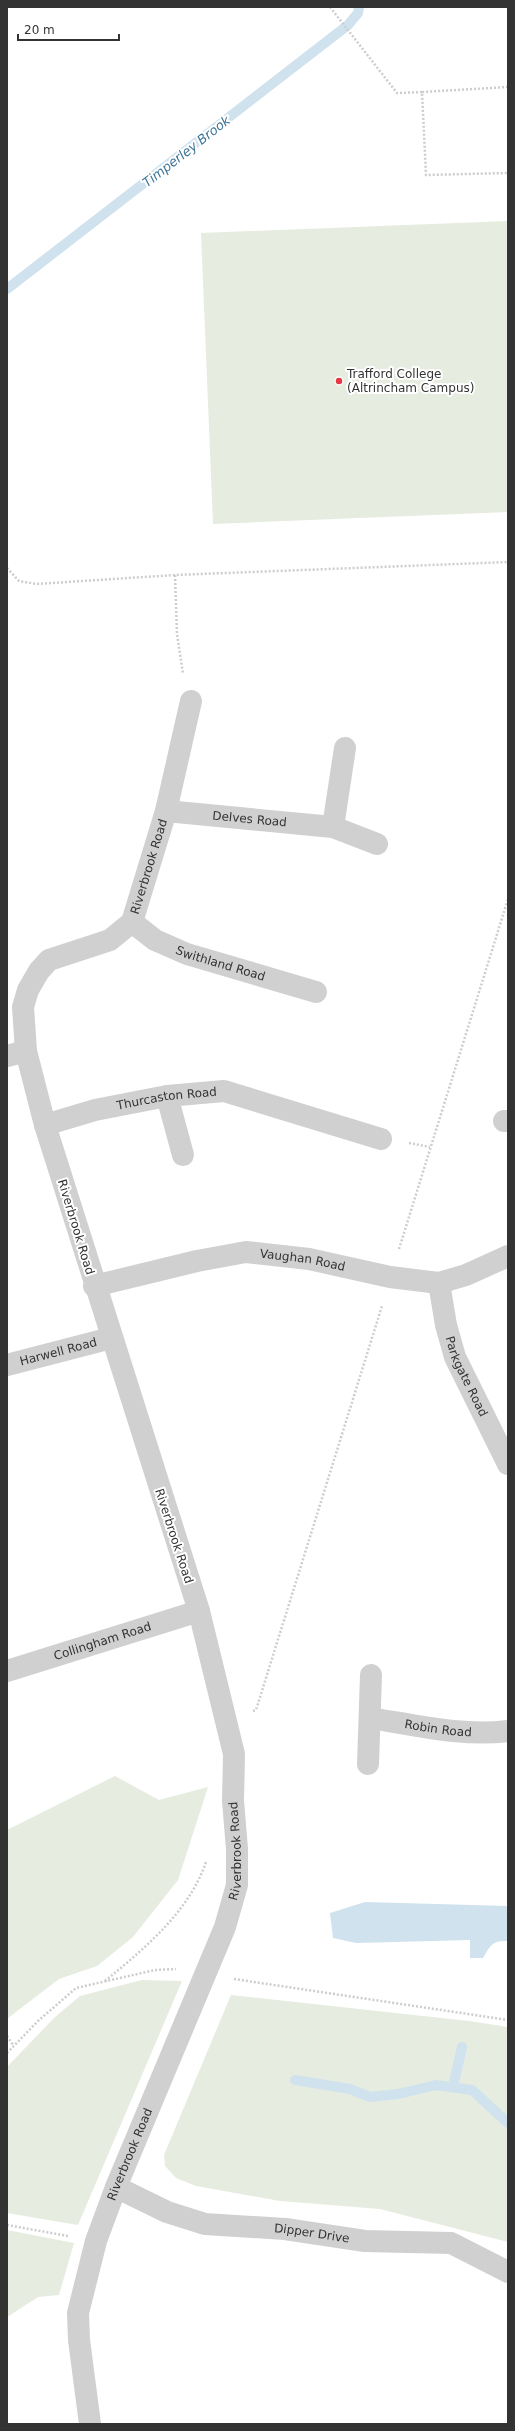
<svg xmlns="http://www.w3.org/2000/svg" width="515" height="2431" viewBox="0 0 515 2431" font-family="'DejaVu Sans',sans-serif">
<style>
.green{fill:#e6ecdf}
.water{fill:#cfe2ee}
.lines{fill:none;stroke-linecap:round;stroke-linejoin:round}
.stream{stroke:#cfe2ee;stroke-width:10}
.path{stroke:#cdcdcd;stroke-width:2.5;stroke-dasharray:2 2;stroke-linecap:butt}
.minor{stroke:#d0d0d0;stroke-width:22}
.poi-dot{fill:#e63946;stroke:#fff;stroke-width:1.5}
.labels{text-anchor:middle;stroke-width:4;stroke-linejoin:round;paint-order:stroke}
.poi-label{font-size:12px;fill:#333;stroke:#fff;text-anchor:start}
.street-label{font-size:12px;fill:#333;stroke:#fff}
.water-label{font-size:13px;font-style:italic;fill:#3f7597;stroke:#fff}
</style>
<rect width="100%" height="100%" fill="#fff"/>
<!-- green -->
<g class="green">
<path d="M508,221V512L213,524L201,233Z"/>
<path d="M115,1776L159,1800L208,1787L178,1880L133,1937L97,1966L59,1979L8,2018L7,1830Z"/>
<path d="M142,1980L182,1981L78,2225L7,2213V2067L54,2018L80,1996Z"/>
<path d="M231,1995L469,2021L508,2027V2242L380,2209L280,2201L196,2186L176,2178L165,2166L164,2155Z"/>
<path d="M7,2230L74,2243L59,2295L38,2297L7,2317Z"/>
</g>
<!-- water -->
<path class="water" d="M365,1902L508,1906V1941C493,1940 490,1945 483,1958H470V1940L356,1943L333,1938L330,1913Z"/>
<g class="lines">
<!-- stream -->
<g class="stream">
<path d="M7,289L348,25L358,13L359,7"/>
<path d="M295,2080L350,2089L370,2097L398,2094L436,2085L472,2090L508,2123"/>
<path d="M453,2087L462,2047"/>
</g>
<!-- path -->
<g class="path">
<path d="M330,7L397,93L422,92"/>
<path d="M508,87L422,92L426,175L508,173"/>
<path d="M7,568L19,581L36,584L175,575L508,562"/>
<path d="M175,575L177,634L183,674"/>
<path d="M409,1143L430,1147"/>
<path d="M399,1249L508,899"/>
<path d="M253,1711L256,1710L382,1306"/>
<path d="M234,1979L508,2020"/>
<path d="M105,1981C144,1949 189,1912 206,1862"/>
<path d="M7,2036L13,2045"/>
<path d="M7,2053L38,2021L76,1988L155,1970L176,1969"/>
<path d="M7,2225L68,2236"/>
</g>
<!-- minor -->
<g class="minor">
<path id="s1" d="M166,811L333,827L377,844"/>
<path d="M333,827L345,748"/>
<path id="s2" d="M132,922L155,940L187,954L316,992"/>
<path d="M7,1056L26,1051"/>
<path d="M167,1096L183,1155"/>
<path d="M504,1121H508"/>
<path id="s3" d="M45,1125L95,1110L167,1096L224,1091L381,1139"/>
<path id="s4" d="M439,1283L446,1325L455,1357L508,1464"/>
<path id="s5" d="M94,1286L197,1261L246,1252L309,1259L390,1277L439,1283L466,1275L508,1256"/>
<path id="s6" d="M7,1365L111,1338"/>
<path id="s7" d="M7,1671L199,1611"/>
<path id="s8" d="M370,1718C415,1725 463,1737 508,1731"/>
<path d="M368,1764L371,1675"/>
<path id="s9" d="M116,2187L167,2212L205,2224L285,2229L365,2241L451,2243L508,2272"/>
<path id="s10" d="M90,2424L79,2340L78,2313L96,2241L116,2187L225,1927L237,1885V1849L233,1801L234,1754L199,1611L45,1125L26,1051L23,1007L28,990L39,971L49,960L110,940L132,922L166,811L191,701"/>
</g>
</g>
<!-- markers -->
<circle class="poi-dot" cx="339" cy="381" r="4"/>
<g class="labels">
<!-- poi labels -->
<g class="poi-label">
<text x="347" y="378">Trafford College<tspan x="347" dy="14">(Altrincham Campus)</tspan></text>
</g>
<!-- street labels -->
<g class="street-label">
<text dy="4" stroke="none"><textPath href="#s1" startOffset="84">Delves Road</textPath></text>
<text dy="4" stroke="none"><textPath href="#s10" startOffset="1683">Riverbrook Road</textPath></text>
<text dy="4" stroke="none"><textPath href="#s2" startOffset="99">Swithland Road</textPath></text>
<text dy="4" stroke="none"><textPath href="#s3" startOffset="125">Thurcaston Road</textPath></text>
<text transform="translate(76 1227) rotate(73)" y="4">Riverbrook Road</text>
<text dy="4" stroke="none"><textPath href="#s5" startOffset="213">Vaughan Road</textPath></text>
<text dy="4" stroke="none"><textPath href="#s6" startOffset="53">Harwell Road</textPath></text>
<text dy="4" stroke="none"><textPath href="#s4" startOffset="98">Parkgate Road</textPath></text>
<text transform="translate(174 1536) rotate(72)" y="4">Riverbrook Road</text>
<text dy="4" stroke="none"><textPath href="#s7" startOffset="100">Collingham Road</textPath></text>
<text dy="4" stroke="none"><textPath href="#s8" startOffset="69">Robin Road</textPath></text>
<text dy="4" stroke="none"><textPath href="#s10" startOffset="603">Riverbrook Road</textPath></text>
<text dy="4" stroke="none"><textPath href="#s10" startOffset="279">Riverbrook Road</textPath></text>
<text dy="4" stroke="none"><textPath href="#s9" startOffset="204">Dipper Drive</textPath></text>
</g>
<!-- water labels -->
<g class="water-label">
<text transform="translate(186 151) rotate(-38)" y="5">Timperley Brook</text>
</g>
</g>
<!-- border -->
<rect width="515" height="2431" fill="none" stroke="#333333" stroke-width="16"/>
<!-- scale -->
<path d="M18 34v6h101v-6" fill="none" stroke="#333333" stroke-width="2"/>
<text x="24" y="34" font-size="12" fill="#333333" stroke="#ffffff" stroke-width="3" paint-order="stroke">20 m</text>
</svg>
